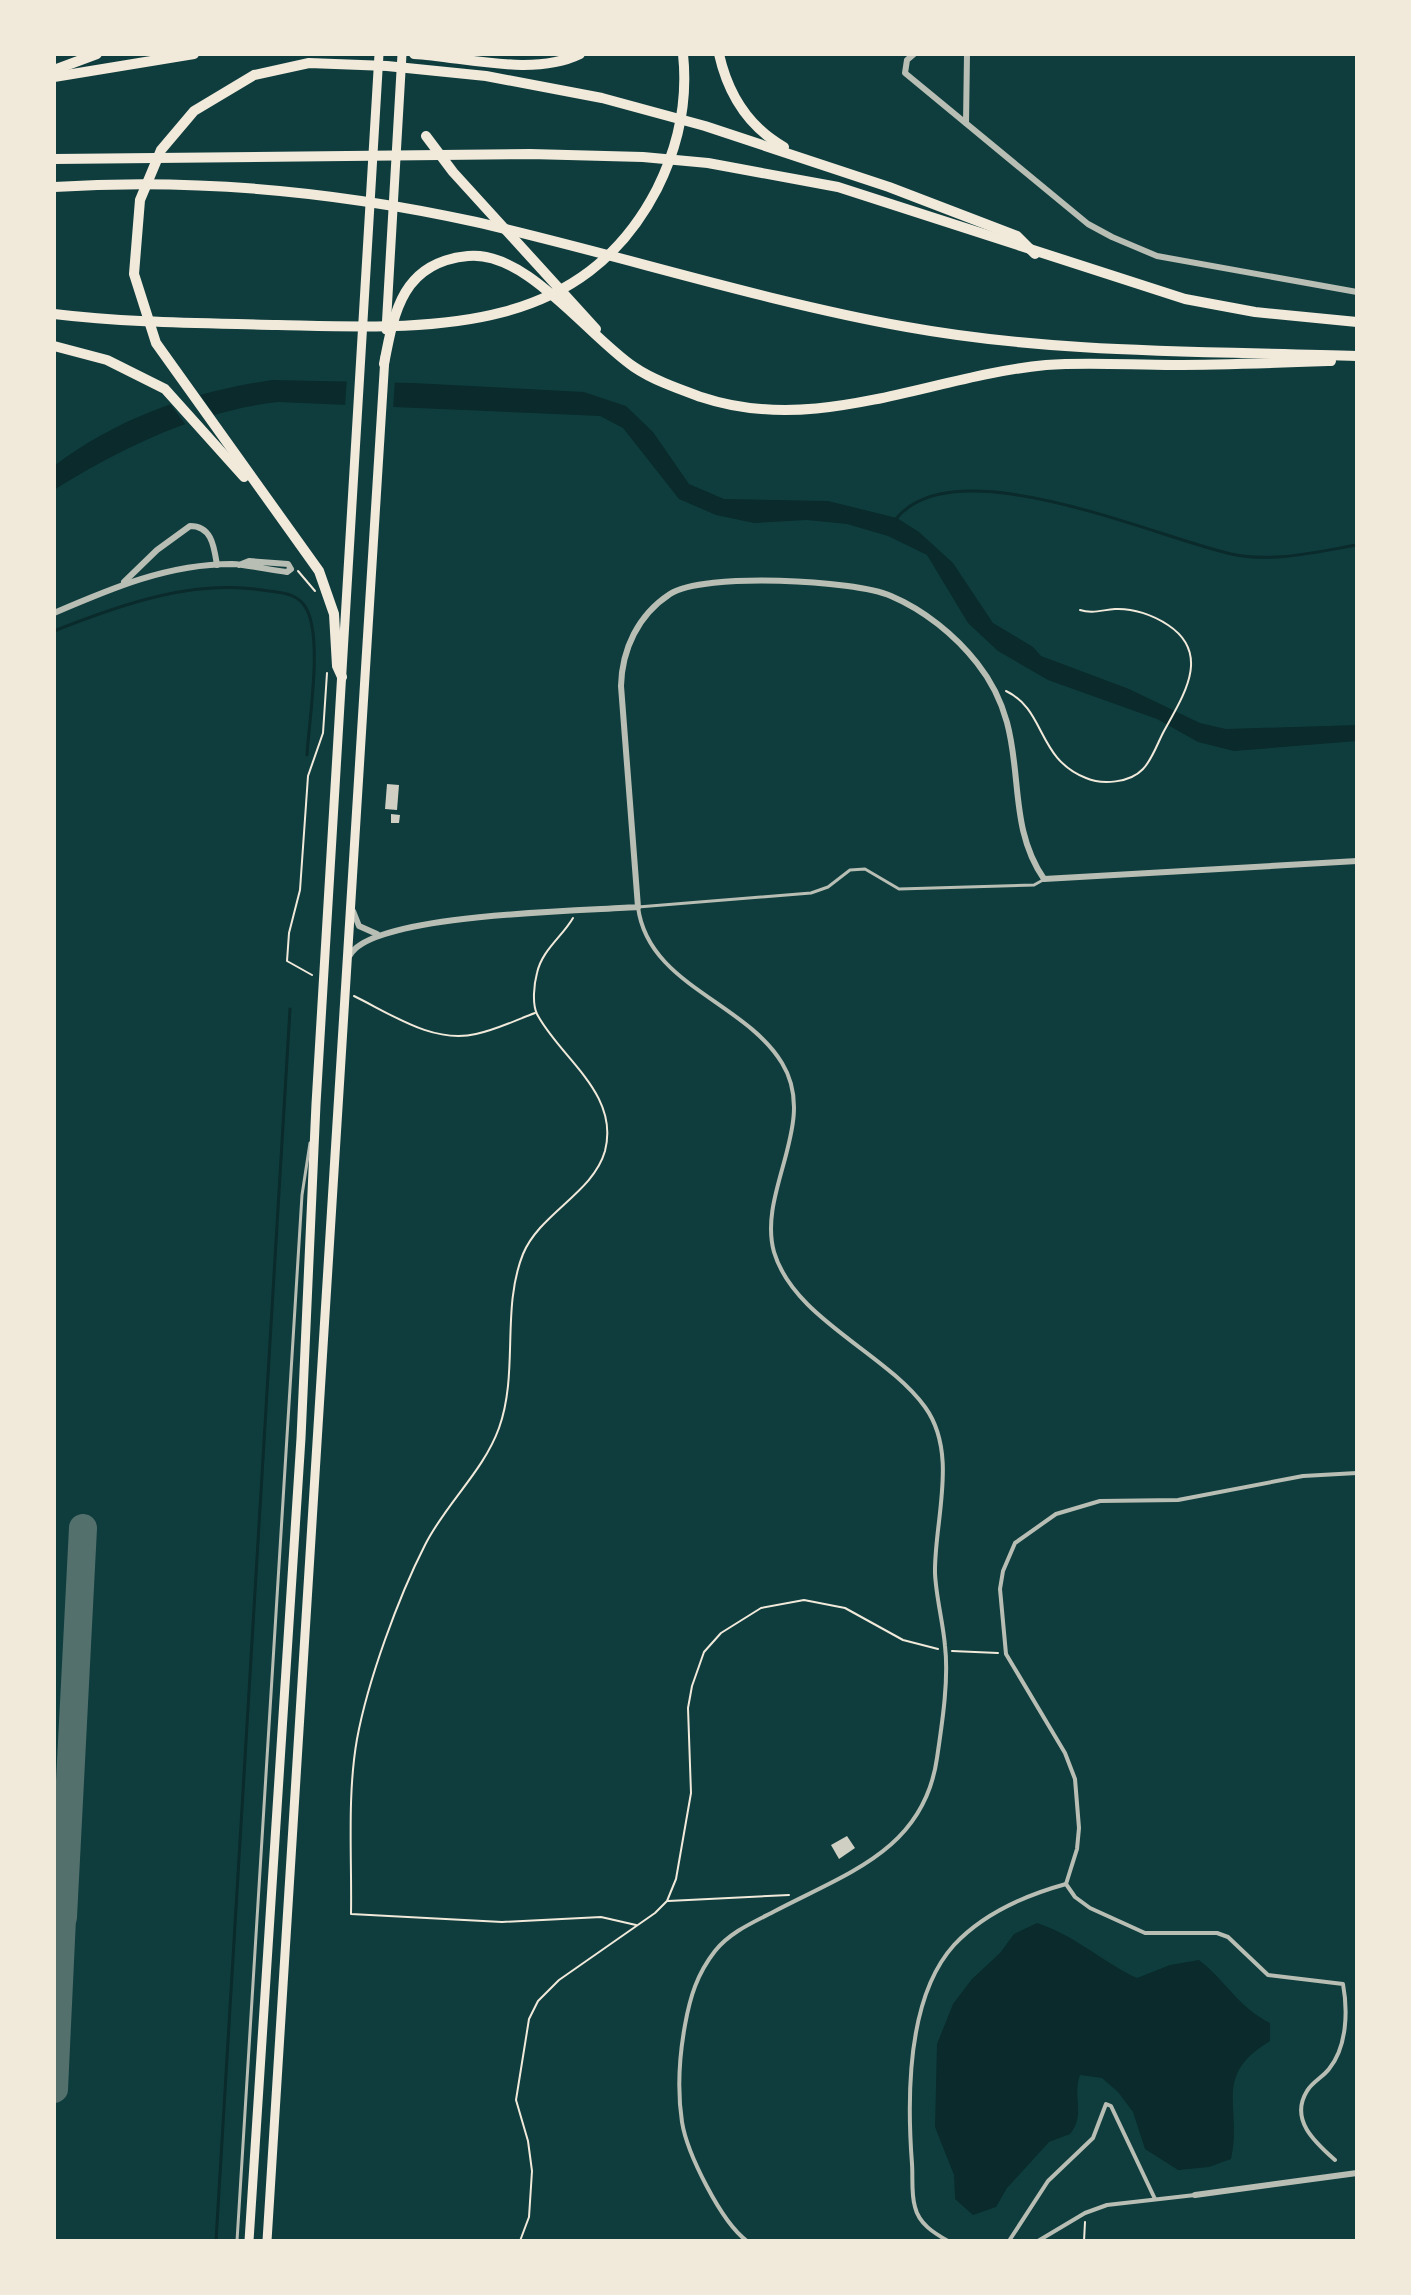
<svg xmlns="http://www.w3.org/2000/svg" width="1411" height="2295" viewBox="0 0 1411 2295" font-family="'Space Grotesk',sans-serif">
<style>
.water{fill:#0a2a2b}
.pier{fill:#0f3d3e}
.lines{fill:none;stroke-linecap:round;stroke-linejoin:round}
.stream{stroke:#0a2a2b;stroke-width:3}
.taxiway{stroke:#53706d;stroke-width:28}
.building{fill:#cfcfc3}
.path{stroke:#f1e9da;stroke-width:2}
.service{stroke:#b8beb3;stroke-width:3}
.pedestrian{stroke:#b8beb3;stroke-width:4}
.minor{stroke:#b8beb3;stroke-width:6}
.primary{stroke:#f1e9da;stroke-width:9}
.motorway{stroke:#f1e9da;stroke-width:10}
</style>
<rect width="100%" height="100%" fill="#0f3d3e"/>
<!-- water -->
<g class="water">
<path d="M272,380L413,383L584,392L626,406L653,432L689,484L724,499L828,501L897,518L919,532L953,563L993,623L1033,647L1041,656L1129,689L1200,723L1226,729L1357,725V741L1234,751L1198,742L1157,719L1048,680L998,651L968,623L927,555L888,536L847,524L807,520L754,523L716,515L679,499L623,428L600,416L278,402C198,411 122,447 54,490V466C119,417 192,392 272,380Z"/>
<path d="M1037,1923C1075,1935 1102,1962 1137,1978L1170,1965L1199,1960C1226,1981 1239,2008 1270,2023V2041C1211,2077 1243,2106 1231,2159L1209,2167L1178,2170L1145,2149L1133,2112L1118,2092L1102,2078L1080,2075C1072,2096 1086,2115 1070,2134L1049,2142L1007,2188L996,2207L973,2215L955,2199L954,2175L935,2127L937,2044L953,2004L972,1979L1000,1953L1014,1934Z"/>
</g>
<!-- pier -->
<g class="pier">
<path d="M347,377L395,379L393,410L345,407Z"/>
<path d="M197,391L218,420L189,429L167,400Z"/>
</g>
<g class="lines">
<!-- stream -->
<g class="stream">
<path d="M896,519C954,446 1155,537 1231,554C1272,563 1316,552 1357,545"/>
<path d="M54,631C122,604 195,578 269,591C284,593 298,594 306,608C323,638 309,719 307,755"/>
<path d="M216,2241L290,1009"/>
</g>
<!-- taxiway -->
<g class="taxiway">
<path d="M63,1917L83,1528"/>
<path d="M54,2089L63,1897"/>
</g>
</g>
<!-- building -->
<g class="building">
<path d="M387,784L399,785L397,810L385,809Z"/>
<path d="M391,814L400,815L399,823H391Z"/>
<path d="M847,1836L855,1848L839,1859L831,1845Z"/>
</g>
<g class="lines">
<!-- path -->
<g class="path">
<path d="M298,571L315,591"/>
<path d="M1006,691C1046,710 1037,759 1086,778C1102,785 1130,783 1143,769C1152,760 1158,742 1164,731C1183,696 1212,654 1168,625C1153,615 1133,608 1115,609C1102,610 1092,614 1080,610"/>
<path d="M573,918C562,937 542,950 537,973C534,984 532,1004 537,1014C560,1058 620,1093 605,1151C593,1193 540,1213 523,1254C501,1309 519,1372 499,1428C483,1472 446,1503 425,1545C398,1598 368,1680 357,1739C347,1796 352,1857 351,1914L502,1922L601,1917L636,1925"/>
<path d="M312,975L287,961L289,933L300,890L308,776L323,733L327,673"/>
<path d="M354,996C391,1014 433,1044 476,1034C496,1030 516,1020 535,1013"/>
<path d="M952,1651L998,1653"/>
<path d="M668,1901L789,1895"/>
<path d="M520,2241L529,2217L532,2171L528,2141L516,2100L529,2019L538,2001L559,1980L655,1913L667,1901L676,1879L691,1793L688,1708L692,1686L704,1652L721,1633L761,1608L804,1600L845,1608L903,1640L938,1649"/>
<path d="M1084,2241L1085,2222"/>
</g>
<!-- service -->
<g class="service">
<path d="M638,907L811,893L828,887L850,870L865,869L899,889L1034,885L1043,880"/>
<path d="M237,2241L302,1195L310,1143"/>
</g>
<!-- pedestrian -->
<g class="pedestrian">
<path d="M638,907C648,985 744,1001 782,1063C819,1123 757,1191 774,1252C794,1319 885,1352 925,1407C959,1454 934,1521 935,1573C936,1597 943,1622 945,1646C949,1680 942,1724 937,1758C924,1850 847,1873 775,1911C754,1922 730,1932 715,1951C697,1974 690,1997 685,2025C679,2058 677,2089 682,2122C687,2153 721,2222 747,2241"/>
<path d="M1335,2160C1316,2143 1289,2120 1307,2091C1312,2082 1323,2077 1329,2069C1347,2047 1348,2011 1343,1984L1268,1975L1228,1937L1217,1933H1145L1090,1908L1075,1897L1066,1884L1077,1849L1079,1828L1075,1779L1065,1753L1006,1654L1000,1589L1003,1571L1015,1543L1056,1514L1100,1501L1178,1500L1303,1476L1357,1473"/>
<path d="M948,2241C934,2233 919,2224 915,2207C911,2194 913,2177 912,2164C907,2098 907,1997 954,1945C983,1914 1026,1895 1066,1884"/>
<path d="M1009,2241L1048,2181L1093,2138L1106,2104L1111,2106L1155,2199"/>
<path d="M1038,2241L1085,2213L1107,2205L1195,2195"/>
</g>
<!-- minor -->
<g class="minor">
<path d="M914,54L907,60L905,73L1088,224L1112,237L1157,256L1357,292"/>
<path d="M966,123L967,54"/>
<path d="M124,582L157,550L190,526C212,526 214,547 217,565"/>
<path d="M54,613C112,588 168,564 232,564C250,565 269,570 287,572L291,569L288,564L249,561L239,565"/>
<path d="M353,911L359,926L377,934"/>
<path d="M350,955C373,913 586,911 638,907L621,686C622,649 638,615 670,594C704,572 854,580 891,596C924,610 955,635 977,663C1036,737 998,812 1044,879L1357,861"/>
<path d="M1195,2195L1357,2173"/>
</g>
<!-- primary -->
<g class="primary">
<path d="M386,330L402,54"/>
<path d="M249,2241L301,1438L316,1104L379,54"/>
<path d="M267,2241L385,357"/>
</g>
<!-- motorway -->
<g class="motorway">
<path d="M414,54C465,57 533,77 580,54"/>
<path d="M719,54C728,94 747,126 784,147"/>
<path d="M54,70L97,54"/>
<path d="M54,77L194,54"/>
<path d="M426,136L453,172L596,329"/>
<path d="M54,159L530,154L643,157L708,163L838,187L1185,299L1255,312L1357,322"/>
<path d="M54,187C194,178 339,192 476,222C620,255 762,301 907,327C1056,354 1207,351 1357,356"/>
<path d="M54,314C128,323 203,323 278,325C423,328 579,340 657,189C678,147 688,101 683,54"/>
<path d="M54,346L107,360L165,389L244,477"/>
<path d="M384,364C394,311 403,262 468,256C526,250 587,335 634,367C653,380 679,389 701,397C817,436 930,376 1046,365C1088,362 1131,365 1173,365C1226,365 1278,363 1331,361"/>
<path d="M342,677L337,666L334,614L319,571L156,343L134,274L140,200L161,150L194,111L254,75L309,63L387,66L486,76L602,98L705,126L889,187L1017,236L1035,254"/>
</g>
</g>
<!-- border -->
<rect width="1411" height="2295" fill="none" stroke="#f1e9da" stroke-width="112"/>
</svg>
